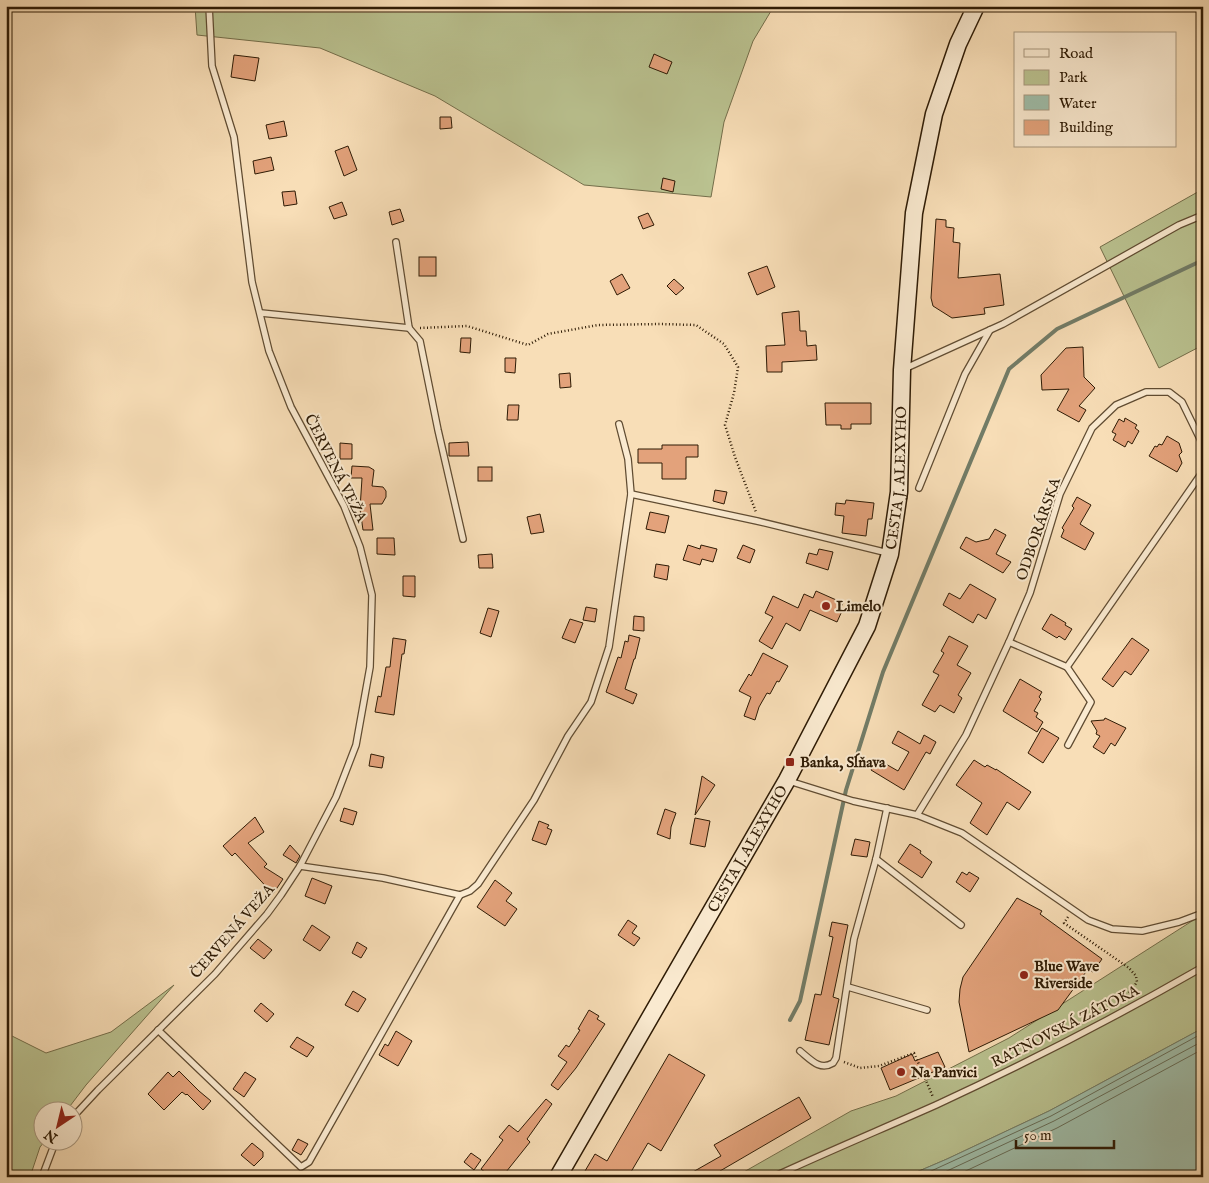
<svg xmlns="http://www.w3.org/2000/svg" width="1209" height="1183" viewBox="0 0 1209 1183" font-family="'IM FELL English',serif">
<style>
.green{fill:#bac290;stroke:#746e4a}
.water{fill:#9fbda9;stroke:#727c67}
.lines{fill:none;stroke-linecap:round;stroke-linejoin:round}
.shore{stroke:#666c57;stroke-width:1}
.stream{stroke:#727c67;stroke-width:4}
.building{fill:#e3a27b;stroke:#2e1b05}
.service-casing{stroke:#604c32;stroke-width:8}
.secondary-casing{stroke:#2e1b05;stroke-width:19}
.path{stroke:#2e1b05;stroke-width:2.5;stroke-dasharray:1 2.5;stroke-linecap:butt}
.service{stroke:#faead0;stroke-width:5.5}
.secondary{stroke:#faead0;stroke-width:16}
.poi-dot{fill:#8f2418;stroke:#faead0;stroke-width:2}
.labels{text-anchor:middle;stroke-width:4;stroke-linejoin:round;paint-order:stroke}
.street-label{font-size:15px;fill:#2e1b05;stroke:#faead0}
.poi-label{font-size:15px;font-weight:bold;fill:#2e1b05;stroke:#faead0;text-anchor:start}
</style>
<rect width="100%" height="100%" fill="#f8deb7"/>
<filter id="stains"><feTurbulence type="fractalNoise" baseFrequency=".004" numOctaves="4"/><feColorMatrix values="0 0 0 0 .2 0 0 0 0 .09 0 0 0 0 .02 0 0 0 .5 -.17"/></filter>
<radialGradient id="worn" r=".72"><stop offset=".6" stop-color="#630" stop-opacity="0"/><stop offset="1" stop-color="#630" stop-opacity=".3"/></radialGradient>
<!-- green -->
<g class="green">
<path d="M195,6H774L753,41L724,122L711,197L584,185L435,96L320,48L197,35Z"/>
<path d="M1203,189V345L1159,368L1100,247Z"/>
<path d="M1203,914V1028L1049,1111L947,1159L905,1177H735L851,1111L896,1096L1009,1038Z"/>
<path d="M174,985L86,1085L67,1110H42V1140L45,1141L40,1147L30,1177H6V1033L46,1053L111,1032Z"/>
</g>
<!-- water -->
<path class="water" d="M1203,1028V1177H905L947,1159L1049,1111Z"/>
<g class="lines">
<!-- shore -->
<g class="shore">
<path d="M918,1177L1051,1116L1203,1033"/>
<path d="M934,1177L1054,1121L1203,1041"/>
<path d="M953,1177L1057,1128L1203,1049"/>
</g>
<!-- stream -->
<path class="stream" d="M790,1020L800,1001L846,790L883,672L1009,369L1057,329L1203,260"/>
</g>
<!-- building -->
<g class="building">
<path d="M654,54L672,62L667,74L649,67Z"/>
<path d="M234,55L259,58L255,81L231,77Z"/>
<path d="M440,117H451L452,128L440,129Z"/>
<path d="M284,121L287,136L269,139L266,125Z"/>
<path d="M348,146L357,170L344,176L335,151Z"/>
<path d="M271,157L274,170L255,174L253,161Z"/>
<path d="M663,178L675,181L673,192L661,189Z"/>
<path d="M295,191L297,204L284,206L282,192Z"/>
<path d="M342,202L347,215L334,219L329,207Z"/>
<path d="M400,209L404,221L392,225L389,212Z"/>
<path d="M648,213L654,225L643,229L638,217Z"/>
<path d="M936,219L946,220V227L954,228L953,242L960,243L958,278L1000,274L1004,305L984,308L985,314L952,318L933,306L931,298Z"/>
<rect x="419" y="257" width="17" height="19"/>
<path d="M767,266L775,287L757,295L748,273Z"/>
<path d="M622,274L630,288L617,295L610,281Z"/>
<path d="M674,279L684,288L676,295L667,286Z"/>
<path d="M799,311L800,331H806L807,346L816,345L817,360L782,362V372H767L766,346L785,345L782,313Z"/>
<path d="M461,338H471L470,353L460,352Z"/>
<path d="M1083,347L1084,377L1095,388L1079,406L1086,410L1079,422L1057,410L1069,389L1042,390L1041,375L1066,348Z"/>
<path d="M505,358H516L515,373L505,372Z"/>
<path d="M570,373L571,387L560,388L559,374Z"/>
<path d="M825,403H871V424H851V429H841V425H826Z"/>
<path d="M508,405H519L518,420H507Z"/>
<path d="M1125,418L1137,425L1135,428L1139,431L1132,444L1128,441L1125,447L1113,440L1116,434L1112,432L1119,419L1124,422Z"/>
<path d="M1167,436L1179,443L1182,452L1179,455L1182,463L1177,472L1149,456L1155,446L1157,447L1159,444L1162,445Z"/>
<path d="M468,442L469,456H449V443Z"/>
<path d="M340,443L352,444V459H340Z"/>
<path d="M662,445H698V457H686V479H662V463H638V449H662Z"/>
<path d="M352,466L369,467L374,470L372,486L383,487L386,491V497L382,504H370L373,530H363L360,509L362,478H351Z"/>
<rect x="478" y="467" width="14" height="14"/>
<path d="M715,490L727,492L724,504L713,501Z"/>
<path d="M1077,497L1091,505L1080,524L1094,533L1085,550L1061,537L1064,530L1062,528L1074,508L1072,506Z"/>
<path d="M846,500L874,503L872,519H868L866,536L842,533L844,516L835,515L836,503L845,504Z"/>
<path d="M650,512L669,516L665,533L646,529Z"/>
<path d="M540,514L544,532L531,534L527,517Z"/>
<path d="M995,529L1006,535L996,554L1011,562L1003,573L960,548L966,537L976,542L989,539Z"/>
<path d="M377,538H394L395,555L377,554Z"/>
<path d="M688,545L700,549L701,545L717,549L713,562L702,559L700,565L683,560Z"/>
<path d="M743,545L755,550L750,563L737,558Z"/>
<path d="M819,549L833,552L828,570L806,563L809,553L817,555Z"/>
<path d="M492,554L493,568H479L478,555Z"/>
<path d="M656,564L669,566L667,580L654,577Z"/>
<path d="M403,576H415V597L403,596Z"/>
<path d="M970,584L996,599L986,619L978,614L973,623L943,605L949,593L960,599Z"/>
<path d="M816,591L843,603L840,610L842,611L837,622L810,610L800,631L786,623L772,649L759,641L773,617L765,613L773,596L798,608L804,594L813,598Z"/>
<path d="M586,607L597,609L595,622L583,620Z"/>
<path d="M488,608L499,611L491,637L480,633Z"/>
<path d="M1051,614L1066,623L1065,625L1072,629L1065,640L1059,636L1057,638L1042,629Z"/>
<path d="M634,616L644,617V631L633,630Z"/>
<path d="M570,619L583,623L575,643L562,638Z"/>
<path d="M629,635L640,638L635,659H634L625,689L637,694L633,704L606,692L618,657L621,658L625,641L628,642Z"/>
<path d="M949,636L968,646L957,665L971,673L958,695L962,698L954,713L940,705L935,712L922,705L939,675L933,672L944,653L941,651Z"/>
<path d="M393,638L406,640L404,654H402L394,715L375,712L378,696L381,697L386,667H390Z"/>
<path d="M1132,638L1149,650L1131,675L1125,671L1113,687L1102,679Z"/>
<path d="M763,653L788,666L779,682L777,681L770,694L767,693L759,707L755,720L744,716L751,697L739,691L749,674L751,676Z"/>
<path d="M1020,679L1042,692L1039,697L1041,699L1034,711L1038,713L1036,717L1043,722L1037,732L1003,711Z"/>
<path d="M1105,718L1126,728L1115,746L1111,743L1104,754L1093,747L1100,736L1096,734L1097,731L1091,721L1104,720Z"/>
<path d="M1042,728L1059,738L1043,763L1028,753Z"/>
<path d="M898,731L920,744L924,735L936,742L930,754L926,752L904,790L871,770L877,759L898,771L909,752L892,743Z"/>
<path d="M371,754L384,757L382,768L369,766Z"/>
<path d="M974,760L985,767L987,765L996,770V769L1031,792L1019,810L1007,802L987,835L970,823L982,803L956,785Z"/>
<path d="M702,776L715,785L695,815Z"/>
<path d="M344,808L357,812L353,825L340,821Z"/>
<path d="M665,809L676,813L671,827L670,839L657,834Z"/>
<path d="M255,817L264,832L248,843L267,864L264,867L283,879L273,894L235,853L232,856L223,846Z"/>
<path d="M695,818L710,821L705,847L690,844Z"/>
<path d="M539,821L549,825L547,828L552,830L546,845L532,840Z"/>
<path d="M855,839L870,842L867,857L851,855Z"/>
<path d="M910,844L921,851L920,853L932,862L922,878L898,862Z"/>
<path d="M290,845L300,856L296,863L283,855Z"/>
<path d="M962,872L967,875L969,872L979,878L970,892L956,882Z"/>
<path d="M312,878L332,886L325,904L305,896Z"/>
<path d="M495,880L512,893L506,901L517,909L505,926L477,907Z"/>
<path d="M1017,898L1042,911L1040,914L1102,959L1093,972L1088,969L1058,1010L969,1052L959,1002L960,989L963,977Z"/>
<path d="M628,920L637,926L632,933L640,938L634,946L618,935Z"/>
<path d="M832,922L848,925L833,997L839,999L829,1045L805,1040L815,994L821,995L833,937L829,936Z"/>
<path d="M312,925L330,937L320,951L303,940Z"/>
<path d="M258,939L272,950L264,959L250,948Z"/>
<path d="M357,942L367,948L361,958L352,953Z"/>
<path d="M353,991L366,999L358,1012L345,1005Z"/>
<path d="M261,1003L274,1014L267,1022L254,1011Z"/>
<path d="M589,1010L599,1016L597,1019L605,1024L576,1068L558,1090L551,1085L567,1062L558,1056L566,1045L569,1047L580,1030L578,1029Z"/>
<path d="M396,1031L412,1041L398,1066L379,1055L385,1044L388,1046Z"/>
<path d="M297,1037L314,1047L307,1057L290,1047Z"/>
<path d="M938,1052L945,1067L890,1090L881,1068L912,1054L915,1061Z"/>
<path d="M669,1054L705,1075L661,1151L648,1143L628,1177H613L603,1171L600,1177H595L585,1171L595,1154L607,1161Z"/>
<path d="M179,1071L199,1091L211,1101L203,1110L187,1094L186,1095L182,1092L164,1110L148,1094L168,1072L173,1077Z"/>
<path d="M245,1072L256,1079L244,1097L233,1089Z"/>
<path d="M799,1097L811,1118L720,1171L719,1177H684L721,1156L714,1145Z"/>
<path d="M546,1099L552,1104L527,1139L530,1142L502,1177H491L481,1169L503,1140L499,1137L509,1125L518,1132Z"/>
<path d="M298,1139L308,1144L301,1155L292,1150Z"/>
<path d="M252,1143L263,1152V1157L254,1166L241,1155Z"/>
<path d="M471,1153L481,1160L474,1170L464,1162Z"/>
</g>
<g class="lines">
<!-- service casing -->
<g class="service-casing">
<g id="service">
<path d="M396,242L409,328L420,341L438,430L463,539"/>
<path d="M261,313L409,328"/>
<path d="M904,369L1003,324L1179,225L1203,215"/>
<path d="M919,488L965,374L990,330"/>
<path d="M631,494L757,521L888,553"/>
<path d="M1009,642L1067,667L1203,471"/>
<path d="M1067,667L1091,702L1068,745"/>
<path d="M789,781L853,801L917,815L962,833L1088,920L1112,929L1142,931L1179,922L1203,913"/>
<path d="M917,815L966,735L1009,642L1030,593L1060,494L1092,428L1116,405L1146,392H1169L1182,402L1203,445"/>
<path d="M876,859L961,925"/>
<path d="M300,866L383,878L460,895L470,891L478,884L534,800L568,736L591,702L609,647L631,494L628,459L619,424"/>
<path d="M848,987L927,1010"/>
<path d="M158,1030L301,1167L309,1162L460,895"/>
<path d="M800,1051C811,1060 820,1071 833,1063L836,1058L854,939L876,859L887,808"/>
<path d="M72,1118L98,1090L215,974L267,914L281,895L300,866L336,797L356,745L370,667L372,595L360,547L344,506L291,407L269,351L252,282L234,137L212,66L209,6"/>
<path d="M42,1177L56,1140"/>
<path d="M773,1177C827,1152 882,1129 936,1105C1027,1063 1116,1017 1203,967"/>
</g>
</g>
<!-- secondary casing -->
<g class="secondary-casing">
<g id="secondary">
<path id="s1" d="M558,1177L787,780L867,626L890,554L899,492L902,370L914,213L934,114L958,44L976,6"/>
</g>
</g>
<!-- path -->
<g class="path">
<path d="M952,6L959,9"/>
<path d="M420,328L467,326L528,345L548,334L598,325L661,324L696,325L724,344L738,367L734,393L725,425L735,457L756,512"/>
<path d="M1068,917L1064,923L1129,968L1136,976L1137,982L1124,1000"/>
<path d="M844,1062L860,1068L879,1066L914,1053L933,1097"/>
</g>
<!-- service -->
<use href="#service" class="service"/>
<!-- secondary -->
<use href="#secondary" class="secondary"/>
</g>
<!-- markers -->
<g class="poi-dot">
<circle cx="826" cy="606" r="5"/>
<rect x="785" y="757" width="10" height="10" rx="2.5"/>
<circle cx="1024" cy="975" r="5"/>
<circle cx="901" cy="1072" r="5"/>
</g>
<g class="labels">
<!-- street labels -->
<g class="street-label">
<text transform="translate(336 468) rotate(63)" y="5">ČERVENÁ VEŽA</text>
<text dy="5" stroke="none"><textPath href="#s1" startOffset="784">CESTA J. ALEXYHO</textPath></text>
<text transform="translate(1038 529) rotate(-71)" y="5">ODBORÁRSKA</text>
<text dy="5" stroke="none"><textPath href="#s1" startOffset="379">CESTA J. ALEXYHO</textPath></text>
<text transform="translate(232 931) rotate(-49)" y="5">ČERVENÁ VEŽA</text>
<text transform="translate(1065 1026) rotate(-27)" y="5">RATNOVSKÁ ZÁTOKA</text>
</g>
<!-- poi labels -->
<g class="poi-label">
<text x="836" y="611">Limelo</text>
<text x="800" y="767">Banka, Sĺňava</text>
<text x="1034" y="971">Blue Wave<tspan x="1034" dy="17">Riverside</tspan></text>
<text x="911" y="1077">Na Panvici</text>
</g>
</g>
<!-- margin -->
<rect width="1209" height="1183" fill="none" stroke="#f8deb7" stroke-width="25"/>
<rect x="8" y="8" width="1194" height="1168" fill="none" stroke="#2e1b05" stroke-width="2.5"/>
<rect x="12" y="12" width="1184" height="1158" fill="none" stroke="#2e1b05"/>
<!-- legend -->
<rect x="1014" y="32" width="162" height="115" fill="#faead0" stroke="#a8977f"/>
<rect x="1024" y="49" width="25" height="8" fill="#faead0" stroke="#a8977f"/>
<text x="1059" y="58" font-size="15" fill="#2e1b05">Road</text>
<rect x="1024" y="70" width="25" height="15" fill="#bac290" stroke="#a8977f"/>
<text x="1059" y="82" font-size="15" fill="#2e1b05">Park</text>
<rect x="1024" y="95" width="25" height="15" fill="#9fbda9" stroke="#a8977f"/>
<text x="1059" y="108" font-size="15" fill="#2e1b05">Water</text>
<rect x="1024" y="120" width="25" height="15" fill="#e3a27b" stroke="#a8977f"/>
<text x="1059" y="132" font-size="15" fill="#2e1b05">Building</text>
<!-- north arrow -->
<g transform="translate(58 1126) rotate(215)"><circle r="24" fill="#faead0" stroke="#a8977f"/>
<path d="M0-4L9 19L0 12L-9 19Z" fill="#8f2418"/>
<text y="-8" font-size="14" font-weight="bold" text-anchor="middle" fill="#2e1b05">N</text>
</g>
<!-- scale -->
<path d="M1016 1140v8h98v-8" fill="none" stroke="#2e1b05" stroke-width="2.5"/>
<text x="1024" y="1140" font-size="15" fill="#2e1b05" stroke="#faead0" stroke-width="4" paint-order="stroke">50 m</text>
<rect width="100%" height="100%" filter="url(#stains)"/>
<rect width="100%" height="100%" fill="url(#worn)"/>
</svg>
